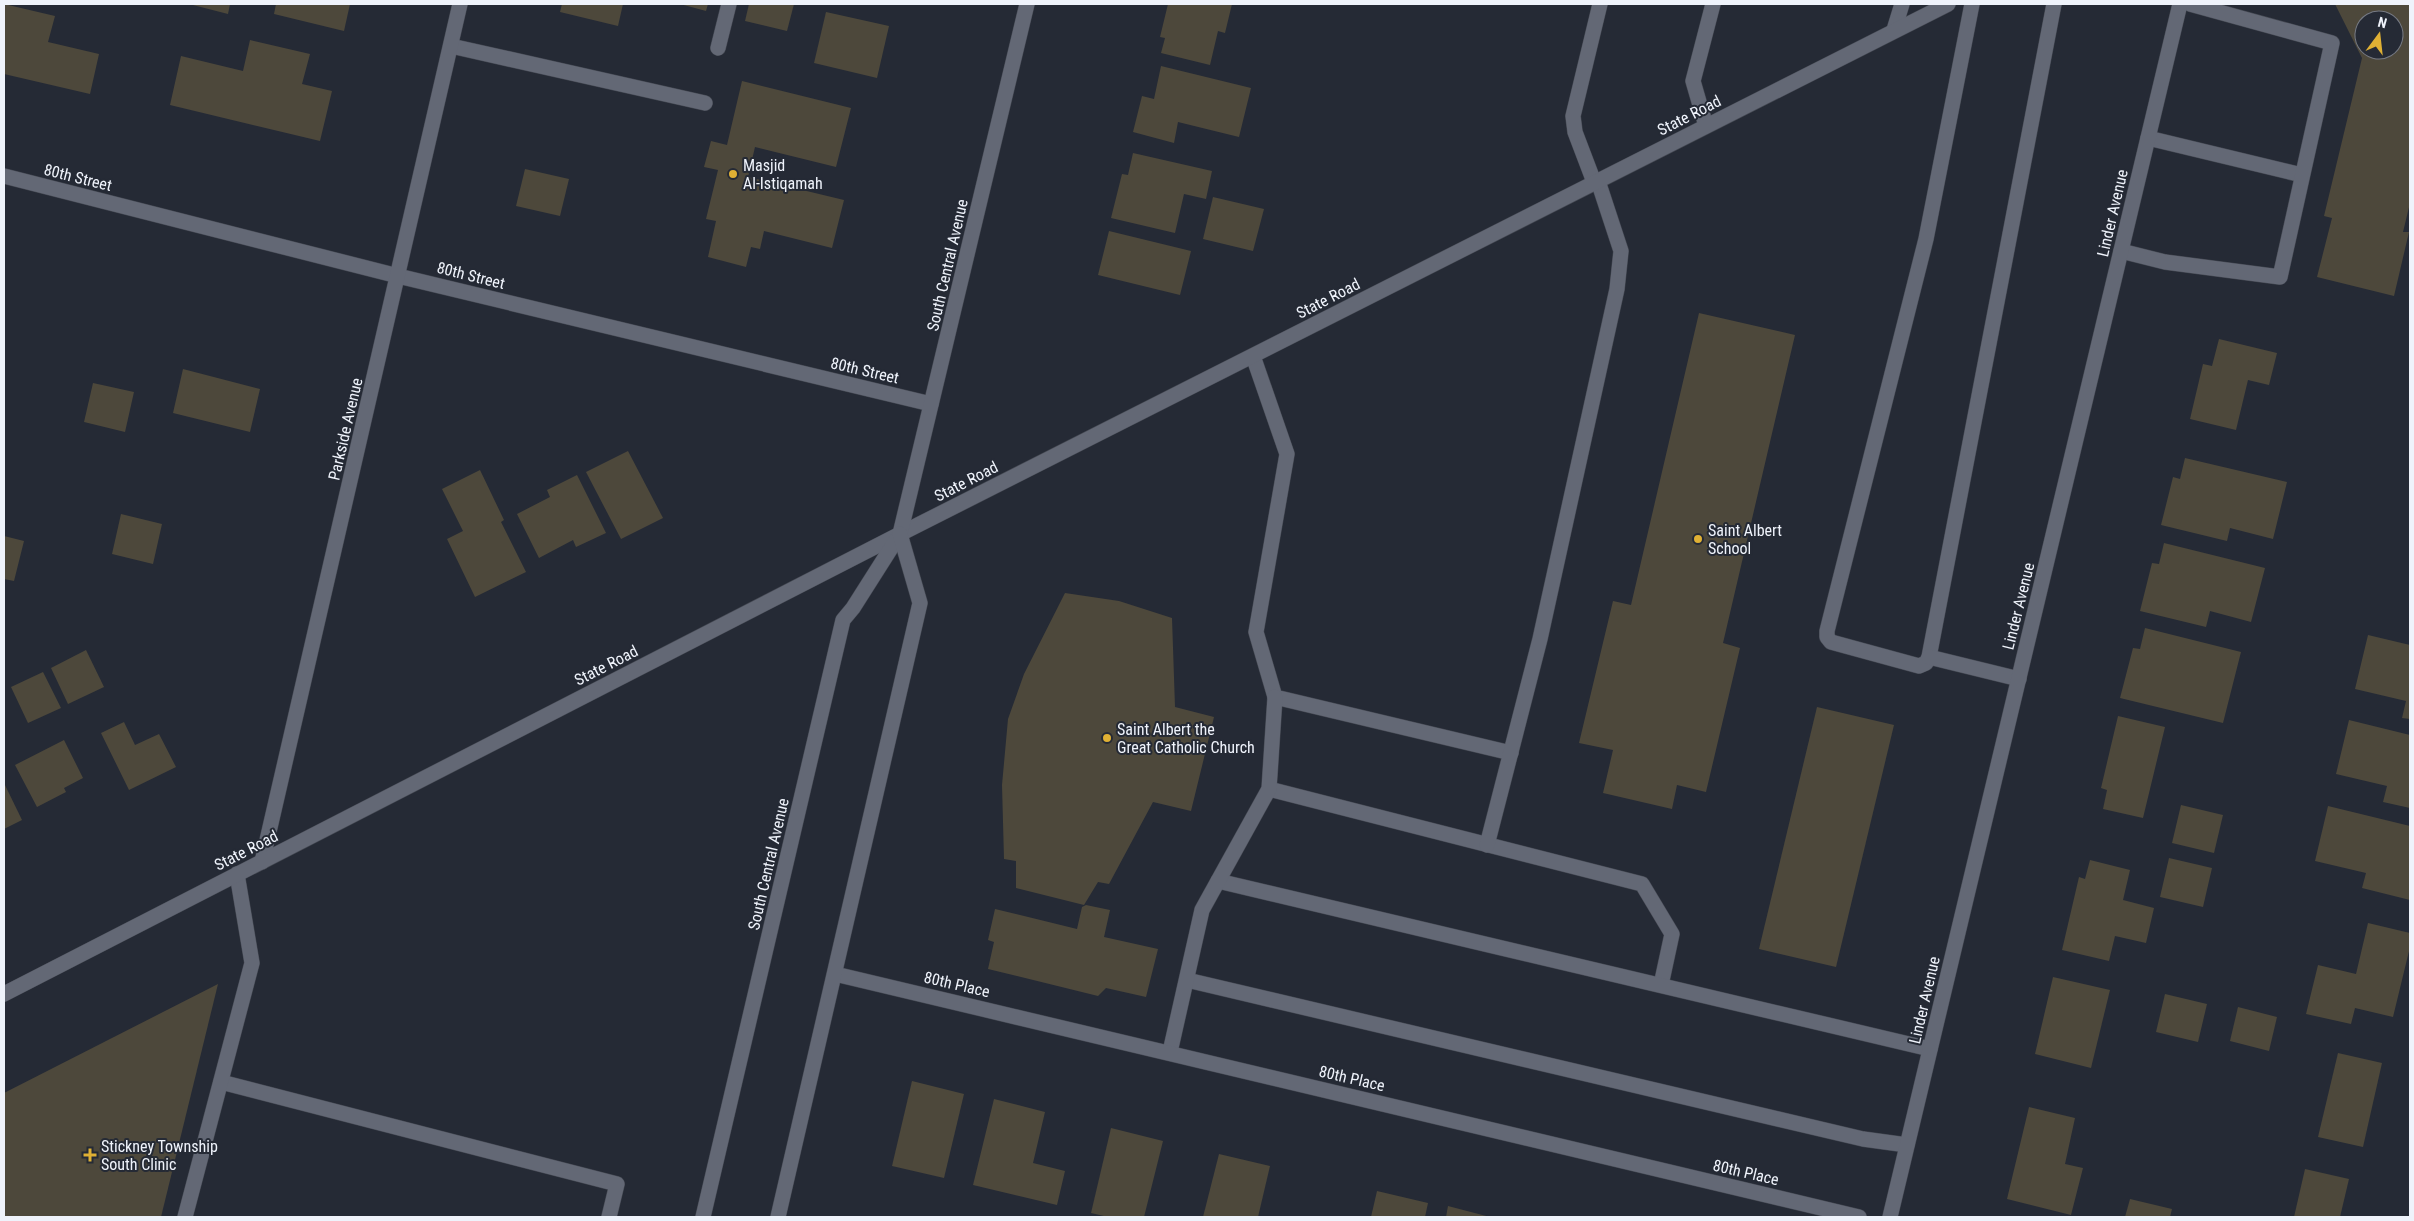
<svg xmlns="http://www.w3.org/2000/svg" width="2414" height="1221" viewBox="0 0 2414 1221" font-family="'Roboto Condensed',sans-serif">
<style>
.building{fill:#4d483b;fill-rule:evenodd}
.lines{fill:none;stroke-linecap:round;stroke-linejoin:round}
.service-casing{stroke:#444852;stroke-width:16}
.minor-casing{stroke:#444852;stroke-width:16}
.tertiary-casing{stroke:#444852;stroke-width:16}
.service{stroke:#636875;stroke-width:15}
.minor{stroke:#636875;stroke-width:15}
.tertiary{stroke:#636875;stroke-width:15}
.poi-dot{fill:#dfb034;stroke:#252a35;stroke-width:2}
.labels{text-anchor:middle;stroke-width:4;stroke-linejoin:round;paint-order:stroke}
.street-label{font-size:16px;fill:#eff3fb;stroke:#252a35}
.poi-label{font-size:16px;fill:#eff3fb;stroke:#252a35;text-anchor:start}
</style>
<rect width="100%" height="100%" fill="#252a35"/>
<!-- building -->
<g class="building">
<path d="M4,4L55,16L48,42L99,54L90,94L4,74Z"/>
<path d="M189,4H230L228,14Z"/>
<path d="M276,4H350L344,31L274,14Z"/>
<path d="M562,4H623L618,26L560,12Z"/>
<path d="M680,4H708L706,11Z"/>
<path d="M749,4H794L787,31L745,21Z"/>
<path d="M1168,4H1232L1225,33L1218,31L1210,65L1161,53L1165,38L1160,37Z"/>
<path d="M2335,4H2410V203L2403,232H2409L2394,296L2317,277L2332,218L2324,216L2362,58ZM2364,20H2394V50H2364Z"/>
<path d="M826,12L889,26L877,78L814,63Z"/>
<path d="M250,40L310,54L302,84L332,91L320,141L170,105L181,56L243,71Z"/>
<path d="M1161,66L1251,88L1239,137L1178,122L1174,143L1133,132L1142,96L1154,99Z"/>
<path d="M742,81L851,108L836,167L755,147L748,177L844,200L832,248L764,231L760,249L751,247L746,267L708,257L716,221L706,219L718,170L704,167L711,141L727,145Z"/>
<path d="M1133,153L1212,171L1206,199L1184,194L1175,233L1111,218L1122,174L1128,175Z"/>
<path d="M525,169L569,179L560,216L516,206Z"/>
<path d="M1213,197L1264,209L1253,251L1203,239Z"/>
<path d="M1109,231L1191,251L1180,295L1098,275Z"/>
<path d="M1699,313L1795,335L1723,643L1740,648L1706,792L1677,785L1672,809L1603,793L1613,750L1579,743L1613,601L1631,605Z"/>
<path d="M2219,339L2277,353L2269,385L2248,380L2236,430L2190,419L2203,364L2212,366Z"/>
<path d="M183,369L260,389L250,432L173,413Z"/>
<path d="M93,383L134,392L125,432L84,422Z"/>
<path d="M628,451L663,518L621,539L586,472Z"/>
<path d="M2185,458L2287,482L2273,539L2230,528L2227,541L2161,525L2173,477L2180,479Z"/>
<path d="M480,470L504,520L501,522L526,572L475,597L447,539L463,531L442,489Z"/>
<path d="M577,475L606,533L576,547L573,540L539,558L517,514L550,497L547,490Z"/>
<path d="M121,514L162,524L153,564L112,554Z"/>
<path d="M4,536L24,541L14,581L4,579Z"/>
<path d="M2164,543L2265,568L2251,622L2210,611L2206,627L2140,611L2152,563L2159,564Z"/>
<path d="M1065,593L1119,601L1172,618L1175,707L1214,717L1191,811L1153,802L1109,884L1098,882L1084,905L1016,888V861L1004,859L1002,785L1008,719L1024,674Z"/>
<path d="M2145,628L2241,652L2223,723L2120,698L2133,648L2140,649Z"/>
<path d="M2368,635L2410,645V719L2402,718L2406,701L2355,689Z"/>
<path d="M86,650L104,687L68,704L51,668Z"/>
<path d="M43,672L61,708L28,723L11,687Z"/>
<path d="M1817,707L1894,725L1836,967L1759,949Z"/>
<path d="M2118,716L2165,727L2143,818L2103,809L2107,790L2101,788Z"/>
<path d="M2349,720L2410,735V808L2383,802L2387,786L2336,774Z"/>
<path d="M124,722L135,745L159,734L176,767L129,790L101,733Z"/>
<path d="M64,740L83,778L64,788L66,792L37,807L15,765Z"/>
<path d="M4,783L22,820L4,829Z"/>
<path d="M2181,805L2223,815L2214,853L2172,843Z"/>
<path d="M2328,806L2410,826V900L2362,888L2366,873L2315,861Z"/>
<path d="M2169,858L2212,868L2203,907L2160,897Z"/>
<path d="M2090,860L2130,870L2123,900L2154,908L2146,943L2115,936L2109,961L2062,950L2079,877L2085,879Z"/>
<path d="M1086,905L1110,910L1104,937L1158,949L1146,997L1106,988L1098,996L988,969L994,942L988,940L995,909L1077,929L1082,907Z"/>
<path d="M2368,923L2410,933V947L2393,1017L2355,1008L2351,1024L2306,1014L2318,965L2356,974Z"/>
<path d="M2053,977L2110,990L2091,1068L2035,1054Z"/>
<path d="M218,984L161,1217H4V1093Z"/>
<path d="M2165,994L2207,1004L2198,1042L2156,1032Z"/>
<path d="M2238,1007L2277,1017L2269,1051L2230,1041Z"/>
<path d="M2338,1053L2382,1063L2363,1147L2318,1137Z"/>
<path d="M912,1081L964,1094L944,1178L892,1166Z"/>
<path d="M994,1099L1045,1112L1033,1163L1065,1171L1057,1205L973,1185Z"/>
<path d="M2029,1107L2075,1118L2065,1164L2083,1168L2071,1215L2007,1199Z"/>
<path d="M1111,1128L1163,1141L1144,1217H1108L1091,1213Z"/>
<path d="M1219,1154L1270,1166L1258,1217H1203Z"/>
<path d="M2305,1169L2349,1179L2340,1217H2294Z"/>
<path d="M1377,1191L1428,1203L1425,1217H1371Z"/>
<path d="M2130,1199L2172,1209L2170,1217H2125Z"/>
<path d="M1448,1206L1490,1217H1446Z"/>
</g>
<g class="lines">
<!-- service casing -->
<g class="service-casing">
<g id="service">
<path d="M1972,4L1926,239L1827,631V637L1831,642L1919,666L1926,663L1929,657L2054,4"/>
<path d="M1894,30L1902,4"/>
<path d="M451,46L705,103"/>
<path d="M718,48L729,4"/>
<path d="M1706,126L1693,81L1713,4"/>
<path d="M2148,138L2302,175"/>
<path d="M1594,182L1575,132L1573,116L1600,4"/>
<path d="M2121,251L2165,262L2280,277L2332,43L2190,4"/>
<path d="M1253,356L1287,454L1256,632L1275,697L1511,753"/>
<path d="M1929,657L2019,679"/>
<path d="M1269,789L1642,884L1672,934L1661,985"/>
<path d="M1487,845L1540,639L1617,289L1621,251L1598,181"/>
<path d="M1218,881L1930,1049"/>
<path d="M1187,980L1863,1139L1907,1145"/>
<path d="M1170,1052L1202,910L1269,789L1275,697"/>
<path d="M221,1082L617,1184L609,1217"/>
<path d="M185,1217L252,963L237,874"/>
</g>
</g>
<!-- minor casing -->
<g class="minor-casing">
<g id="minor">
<path d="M4,176L398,276L931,404"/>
<path d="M262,862L460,4"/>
<path d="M835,974L1859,1217"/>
<path d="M1890,1217L2180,4"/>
</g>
</g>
<!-- tertiary casing -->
<g class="tertiary-casing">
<g id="tertiary">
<path d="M4,994L900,534L1948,4"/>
<path d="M703,1217L843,620L853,608L900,534L1027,4"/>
<path d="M778,1217L920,603L900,534"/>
</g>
</g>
<!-- service -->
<use href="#service" class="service"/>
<!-- minor -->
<use href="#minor" class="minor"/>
<!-- tertiary -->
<use href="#tertiary" class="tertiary"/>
</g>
<!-- markers -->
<g class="poi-dot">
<circle cx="733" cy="174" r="5"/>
<circle cx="1698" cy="539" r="5"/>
<circle cx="1107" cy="738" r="5"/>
<path d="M87.5 1147.5h5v5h5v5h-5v5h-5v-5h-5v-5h5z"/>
</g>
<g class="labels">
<!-- street labels -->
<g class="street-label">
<text transform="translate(1689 115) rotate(-27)" y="6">State Road</text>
<text transform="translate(78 177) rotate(14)" y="6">80th Street</text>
<text transform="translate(2112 213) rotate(-77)" y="6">Linder Avenue</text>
<text transform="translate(947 265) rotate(-77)" y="6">South Central Avenue</text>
<text transform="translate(471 275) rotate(14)" y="6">80th Street</text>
<text transform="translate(1328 298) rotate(-27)" y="6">State Road</text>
<text transform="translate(865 370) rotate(13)" y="6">80th Street</text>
<text transform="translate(345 429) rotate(-77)" y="6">Parkside Avenue</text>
<text transform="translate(966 481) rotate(-27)" y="6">State Road</text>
<text transform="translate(2018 606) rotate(-76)" y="6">Linder Avenue</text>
<text transform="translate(606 665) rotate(-27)" y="6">State Road</text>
<text transform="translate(246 850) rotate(-27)" y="6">State Road</text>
<text transform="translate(768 864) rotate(-77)" y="6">South Central Avenue</text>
<text transform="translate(957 984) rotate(13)" y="6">80th Place</text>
<text transform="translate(1924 1000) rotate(-77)" y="6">Linder Avenue</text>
<text transform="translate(1352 1078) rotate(13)" y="6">80th Place</text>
<text transform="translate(1746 1172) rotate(13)" y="6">80th Place</text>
</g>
<!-- poi labels -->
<g class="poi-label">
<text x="743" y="171">Masjid<tspan x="743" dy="18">Al-Istiqamah</tspan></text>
<text x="1708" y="536">Saint Albert<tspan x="1708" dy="18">School</tspan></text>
<text x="1117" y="735">Saint Albert the<tspan x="1117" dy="18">Great Catholic Church</tspan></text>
<text x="101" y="1152">Stickney Township<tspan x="101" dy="18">South Clinic</tspan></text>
</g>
</g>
<!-- border -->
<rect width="2414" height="1221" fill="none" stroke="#eff3fb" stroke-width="10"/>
<!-- north arrow -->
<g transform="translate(2379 35) rotate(15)"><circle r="24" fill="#252a35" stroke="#767a84"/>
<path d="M0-4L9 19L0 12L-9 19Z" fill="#dfb034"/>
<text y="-8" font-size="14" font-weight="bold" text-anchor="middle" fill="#eff3fb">N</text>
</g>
</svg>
